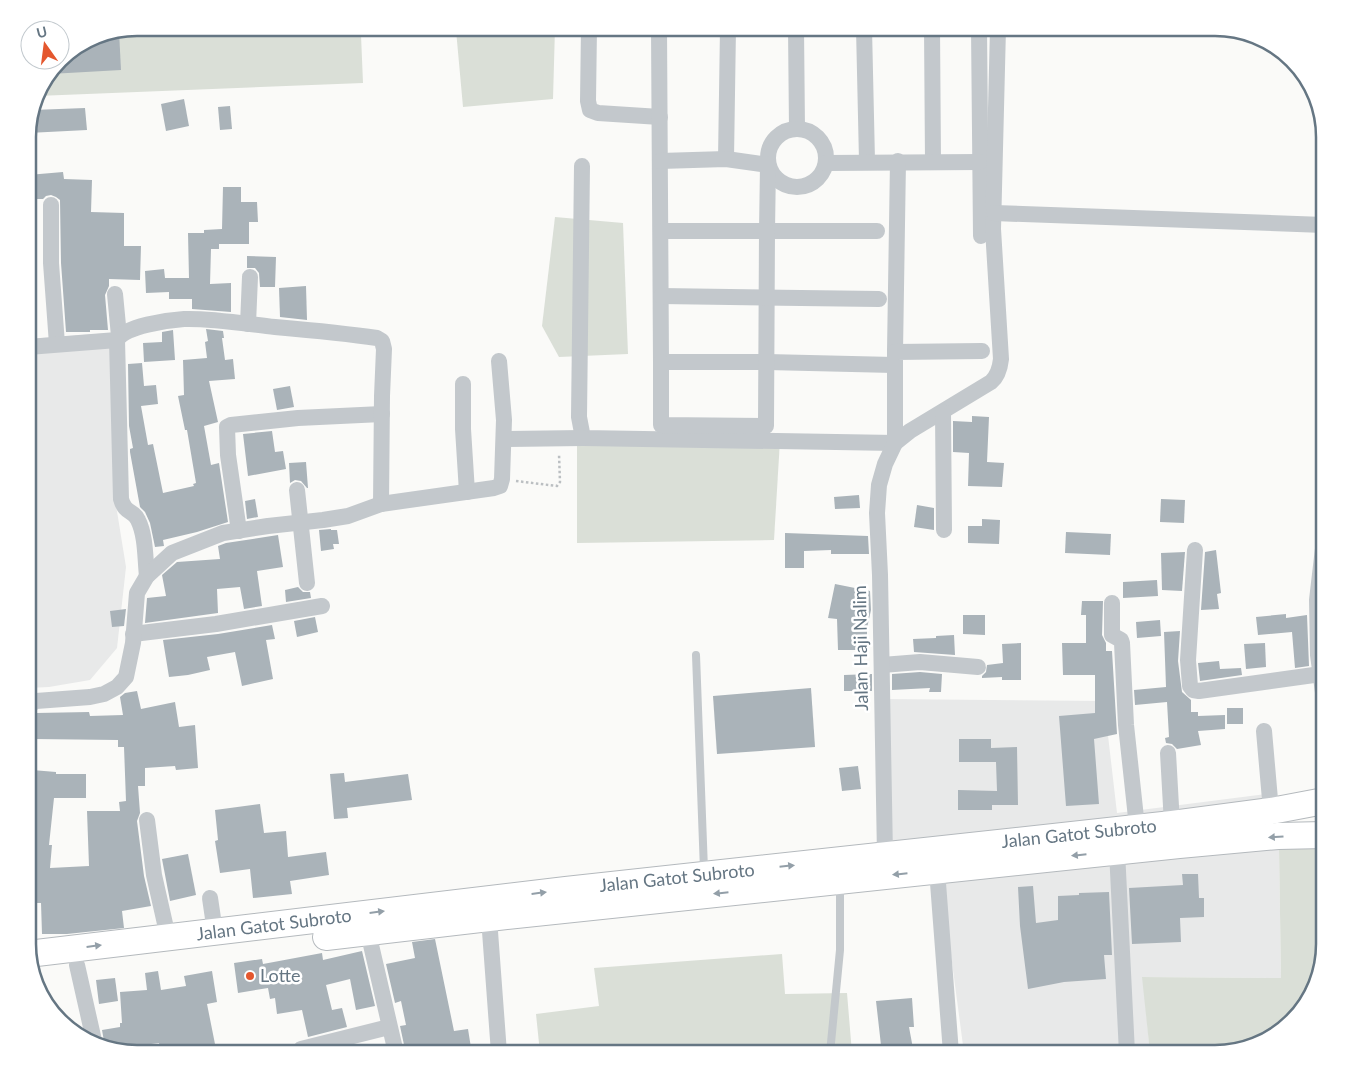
<svg xmlns="http://www.w3.org/2000/svg" width="1352" height="1081" viewBox="0 0 1352 1081" font-family="Lato,sans-serif">
<style>
.built{fill:#e8e9e9}
.green{fill:#dadfd7}
.building{fill:#aab3b9}
.lines{fill:none;stroke-linecap:round;stroke-linejoin:round}
.trunk-casing{stroke:#b4b9bd;stroke-width:28}
.path{stroke:#bbbfc2;stroke-width:2.5;stroke-dasharray:2.5 2.5;stroke-linecap:butt}
.service{stroke:#c3c8cc;stroke-width:8}
.minor{stroke:#c3c8cc;stroke-width:16}
.trunk{stroke:#fff;stroke-width:26}
.oneway{fill:#939fa8}
.poi-dot{fill:#e4572e;stroke:#fff;stroke-width:2}
.labels{text-anchor:middle;stroke-width:5;stroke-linejoin:round;paint-order:stroke}
.street-label{font-size:18px;fill:#657683;stroke:#fff}
.poi-label{font-size:18px;fill:#657683;stroke:#fff;text-anchor:start}
.rim{fill:none;stroke:#657683;stroke-width:2.5}
</style>
<rect width="100%" height="100%" fill="#fafaf8"/>
<!-- built -->
<g class="built">
<path d="M110,333L115,499L126,567L117,648L90,680L49,687L28,688V339Z"/>
<path d="M884,699L1104,701L1117,813L1274,793L1279,849L1281,978L1143,977L1150,1053H964L941,879L889,885Z"/>
</g>
<!-- green -->
<g class="green">
<path d="M137,28H555L553,99L463,107L456,30L361,35L363,83L37,96L39,88L65,55L95,36Z"/>
<path d="M555,217L623,223L628,354L559,357L542,326Z"/>
<path d="M780,440L774,540L577,543V446Z"/>
<path d="M1324,845V944L1319,979L1297,1016L1263,1042L1215,1053H1150L1142,977L1281,978L1279,849Z"/>
<path d="M782,954L785,994L847,993L852,1053H540L536,1014L599,1006L594,968Z"/>
</g>
<!-- building -->
<g class="building">
<path d="M119,31L121,70L50,74L65,55L95,36Z"/>
<path d="M184,99L189,126L166,131L161,104Z"/>
<path d="M230,106L232,129L220,130L218,107Z"/>
<path d="M85,108L87,130L28,133L33,110Z"/>
<path d="M63,172L64,179L92,180L91,212L124,213V246H141L140,280L109,279V286L105,295L108,330H90V332H66L61,263L60,200L56,197L51,195L46,196L43,199H28V175Z"/>
<path d="M223,187H241V202H257L258,222H249V244H219V249H211L210,284L231,283V312L192,309V299H169V292L146,293L145,271L164,269L165,278H189L188,233H204V230L222,229Z"/>
<path d="M247,256L276,257L275,287H260L259,273L255,268H247Z"/>
<path d="M306,286L307,320L280,317L279,288Z"/>
<path d="M206,329L223,331L224,338H222L225,360L233,359L235,379L209,381L218,422L204,426L211,465L219,463L228,522L197,532L163,540L164,546L155,547L150,523L145,512L140,507L130,452V449L133,448L129,426L128,364L142,363L144,386L156,385L158,404L141,406L148,445L153,444L163,493L194,486L193,484L196,483L187,430H185L178,396L184,395L183,360L207,358L205,342L208,341Z"/>
<path d="M173,330L175,360L144,362L143,343L162,342V332Z"/>
<path d="M290,386L294,407L277,410L273,389Z"/>
<path d="M972,416L989,417L987,462L1004,463L1002,487L968,486L969,453L953,452V421L972,422Z"/>
<path d="M272,431L275,452L283,451L286,469L248,476L243,434Z"/>
<path d="M306,462L308,488H307L301,481L295,480L290,483L289,463Z"/>
<path d="M859,495L860,508L835,509L834,497Z"/>
<path d="M255,499L258,517L247,519L245,501Z"/>
<path d="M1161,499L1185,500L1184,523L1160,522Z"/>
<path d="M917,505L934,508V530L914,527Z"/>
<path d="M982,519L1000,520L999,544L968,543V526H982Z"/>
<path d="M331,529V530H337L339,544H333L334,549L321,551L319,530Z"/>
<path d="M1066,532L1111,534L1110,555L1065,553Z"/>
<path d="M785,533L868,536L869,554H831V550L804,551V568H785Z"/>
<path d="M278,535L283,567L257,571L262,606L244,609L240,587L217,589L218,613L145,623L147,598L166,596L162,575L177,562L220,559L218,546L226,543Z"/>
<path d="M1216,550L1221,593L1217,594L1219,609L1201,610L1205,552Z"/>
<path d="M1185,552L1182,591L1162,590L1161,553Z"/>
<path d="M1157,580L1158,596L1123,598V582Z"/>
<path d="M835,584L870,591L871,610L867,628V650H838L837,619L828,618Z"/>
<path d="M298,587L303,592H310L311,598L286,602L285,590Z"/>
<path d="M1082,601H1103L1102,635L1106,643V651H1112L1117,734L1094,739L1099,804L1066,806L1059,716L1095,713V675H1063L1062,643H1086V615H1081Z"/>
<path d="M126,609L124,626L112,627L110,611Z"/>
<path d="M1286,614V618L1307,615L1309,666L1295,668L1292,632L1258,635L1256,617Z"/>
<path d="M963,615H985V635L963,634Z"/>
<path d="M315,617L318,632L297,637L294,621Z"/>
<path d="M1160,620L1161,636L1137,638L1136,622Z"/>
<path d="M272,625L275,639L266,640L273,679L242,686L235,652L207,657L210,670L188,675L169,677L163,640L218,634Z"/>
<path d="M1180,631L1178,661L1182,692L1191,700V712H1198V716L1225,715V729L1198,731L1201,745L1177,749L1172,744L1166,743L1165,738L1169,737L1167,702L1135,705L1134,690L1166,687L1164,632Z"/>
<path d="M954,635L955,655L914,652L913,639L936,638V636Z"/>
<path d="M1021,643V680H1002V677L982,678V676L986,672L987,665L1003,663L1002,644Z"/>
<path d="M1265,643L1266,667L1246,669L1244,644Z"/>
<path d="M1219,661L1220,669L1241,668L1242,675L1200,681L1198,663Z"/>
<path d="M920,672L942,674L941,692H929L930,688L892,690V674Z"/>
<path d="M872,674V691H844V675Z"/>
<path d="M811,688L815,747L717,754L713,696Z"/>
<path d="M137,691L141,709L175,702L179,727L195,725L198,768L176,770L175,766L145,768V786H138L140,813L137,821L144,876L151,906L122,911L124,928L67,934H42L41,903H28V802H30L32,770L56,772V774H86V798H54L49,845H52L50,868L89,866L87,811H120L119,802L126,801L124,747H118V740L34,739L33,716L36,713L89,712L90,716L123,715L120,697L125,693Z"/>
<rect x="1227" y="708" width="16" height="16"/>
<path d="M959,739H991V748L1017,747L1018,805H992V810H958V790L997,791L996,762H959Z"/>
<path d="M858,766L861,789L842,791L839,768Z"/>
<path d="M344,773L345,782L408,774L412,800L347,808L348,818L334,819L330,774Z"/>
<path d="M260,804L264,833L286,831L288,857L326,852L329,875L290,881L292,894L253,898L250,869L220,873L215,841L218,840L215,810Z"/>
<path d="M188,854L196,895L170,901L162,859Z"/>
<path d="M1182,874H1198L1199,898H1204V917L1180,918L1181,942L1132,944L1129,888L1183,885Z"/>
<path d="M1033,886L1036,923L1058,920V896L1079,895V893L1109,892L1112,955H1104L1106,979L1064,982L1028,989L1020,926L1018,887Z"/>
<path d="M435,939L454,1031L468,1029L472,1054H406L400,1026L406,1025L401,1001L395,1003L386,964L415,958L412,942Z"/>
<path d="M362,951L375,1006L356,1010L350,979L326,985L332,1010L342,1008L347,1027L308,1037L302,1010L277,1014L275,998L270,999L268,988L238,993L234,963L262,959L263,964L322,953L323,960Z"/>
<path d="M158,971L161,990L186,986L184,976L212,971L217,1002L207,1004L217,1054H188V1050L161,1054L159,1043L120,1048V1050L105,1047L102,1030L120,1027V1023H122L120,992L147,990L145,973Z"/>
<path d="M115,978L118,1001L99,1004L96,980Z"/>
<path d="M912,998L914,1027H909L914,1054H882L876,1001Z"/>
</g>
<g class="lines">
<!-- trunk casing -->
<g class="trunk-casing">
<g id="trunk">
<path d="M326,937L489,918L1179,845L1278,836L1324,835"/>
<path d="M28,954L566,890L1172,824L1271,811L1324,801"/>
</g>
</g>
<!-- path -->
<path class="path" d="M516,481L557,486L560,482L559,454"/>
<!-- service -->
<g class="service">
<path d="M696,655L704,870"/>
<path d="M830,1053L840,950V885"/>
</g>
<!-- minor -->
<g class="minor">
<path d="M589,28L588,101L590,110L598,113L660,117"/>
<path d="M659,28L661,362H767L894,365"/>
<path d="M796,28L797,129"/>
<path d="M864,28L867,161"/>
<path d="M932,28L933,162"/>
<path d="M979,28L981,236"/>
<circle cx="797" cy="158" r="29"/>
<path d="M726,159L728,28"/>
<path d="M660,161L726,159L768,165L767,231H877"/>
<path d="M826,163L980,162"/>
<path d="M582,166L579,417L583,438L895,443L910,431L991,382C998,376 1000,368 1001,359L993,229L998,28"/>
<path d="M51,205V263L57,344"/>
<path d="M994,213L1324,225"/>
<path d="M661,231H767L766,426L661,425V362"/>
<path d="M115,294L119,336"/>
<path d="M661,296L879,299"/>
<path d="M248,324L250,277"/>
<path d="M28,347L117,340"/>
<path d="M895,352L898,161"/>
<path d="M463,384V429L467,492"/>
<path d="M943,412L944,530"/>
<path d="M504,439L583,438"/>
<path d="M297,490L307,583"/>
<path d="M239,531L228,455L227,427L231,425L298,418L382,414"/>
<path d="M1195,550L1188,660L1190,686L1193,690L1199,691L1321,674"/>
<path d="M147,576C145,559 146,536 138,520C134,510 125,514 121,499L117,340C125,326 168,320 184,319C211,318 247,324 275,327C309,330 343,333 377,338L382,341L384,349L382,396L381,504"/>
<path d="M1112,603V635L1121,640L1122,643L1126,725L1137,827"/>
<path d="M133,634L216,624L322,606"/>
<path d="M882,665L920,662L978,667"/>
<path d="M1324,700L1318,655L1317,600L1324,540"/>
<path d="M28,708L29,705L36,701L90,697L104,694L117,687L126,677L133,643L137,593L147,576L172,553L223,533L268,526L323,520L348,516L381,504L494,488L500,486L502,479L504,420L499,361"/>
<path d="M1264,731L1271,811"/>
<path d="M1168,753L1172,824"/>
<path d="M147,820L154,875L168,937"/>
<path d="M1117,851L1127,1053"/>
<path d="M885,856L880,575L877,513L879,485L885,464L895,443V352L982,351"/>
<path d="M937,870L951,1053"/>
<path d="M210,898L215,932"/>
<path d="M489,918L499,1053"/>
<path d="M368,932L396,1053"/>
<path d="M77,965L95,1045"/>
<path d="M301,1049L389,1027"/>
</g>
<!-- trunk -->
<use href="#trunk" class="trunk"/>
</g>
<!-- one-way arrows -->
<defs><path id="oneway-solid" d="M-6-.8H1V-3.2L6.5 0L1 3.2V.8H-6Z" transform="scale(1.25)"/></defs>
<g class="oneway">
<use href="#oneway-solid" transform="translate(1276 837) rotate(176)"/>
<use href="#oneway-solid" transform="translate(1079 855) rotate(174)"/>
<use href="#oneway-solid" transform="translate(787 866) rotate(-6)"/>
<use href="#oneway-solid" transform="translate(900 874) rotate(174)"/>
<use href="#oneway-solid" transform="translate(539 893) rotate(-7)"/>
<use href="#oneway-solid" transform="translate(721 893) rotate(174)"/>
<use href="#oneway-solid" transform="translate(377 912) rotate(-7)"/>
<use href="#oneway-solid" transform="translate(94 946) rotate(-7)"/>
</g>
<!-- markers -->
<circle class="poi-dot" cx="250" cy="976" r="5"/>
<g class="labels">
<!-- street labels -->
<g class="street-label">
<text transform="translate(861 648) rotate(-91)" y="6">Jalan Haji Nalim</text>
<text transform="translate(1079 834) rotate(-6)" y="6">Jalan Gatot Subroto</text>
<text transform="translate(677 878) rotate(-6)" y="6">Jalan Gatot Subroto</text>
<text transform="translate(274 925) rotate(-7)" y="6">Jalan Gatot Subroto</text>
</g>
<!-- poi labels -->
<g class="poi-label">
<text x="260" y="982">Lotte</text>
</g>
</g>
<!-- crop -->
<path d="M0 0H1352V1081H0ZM137 36H1215A101 101 0 0 1 1316 137V944A101 101 0 0 1 1215 1045H137A101 101 0 0 1 36 944V137A101 101 0 0 1 137 36Z" fill="#fff" fill-rule="evenodd"/>
<path class="rim" d="M137 36H1215A101 101 0 0 1 1316 137V944A101 101 0 0 1 1215 1045H137A101 101 0 0 1 36 944V137A101 101 0 0 1 137 36Z"/>
<!-- north arrow -->
<g transform="translate(45 45) rotate(346)"><circle r="24" fill="#ffffff" stroke="#c1c8cd"/>
<path d="M0-4L9 19L0 12L-9 19Z" fill="#e4572e"/>
<text y="-8" font-size="14" font-weight="bold" text-anchor="middle" fill="#657683">U</text>
</g>
</svg>
